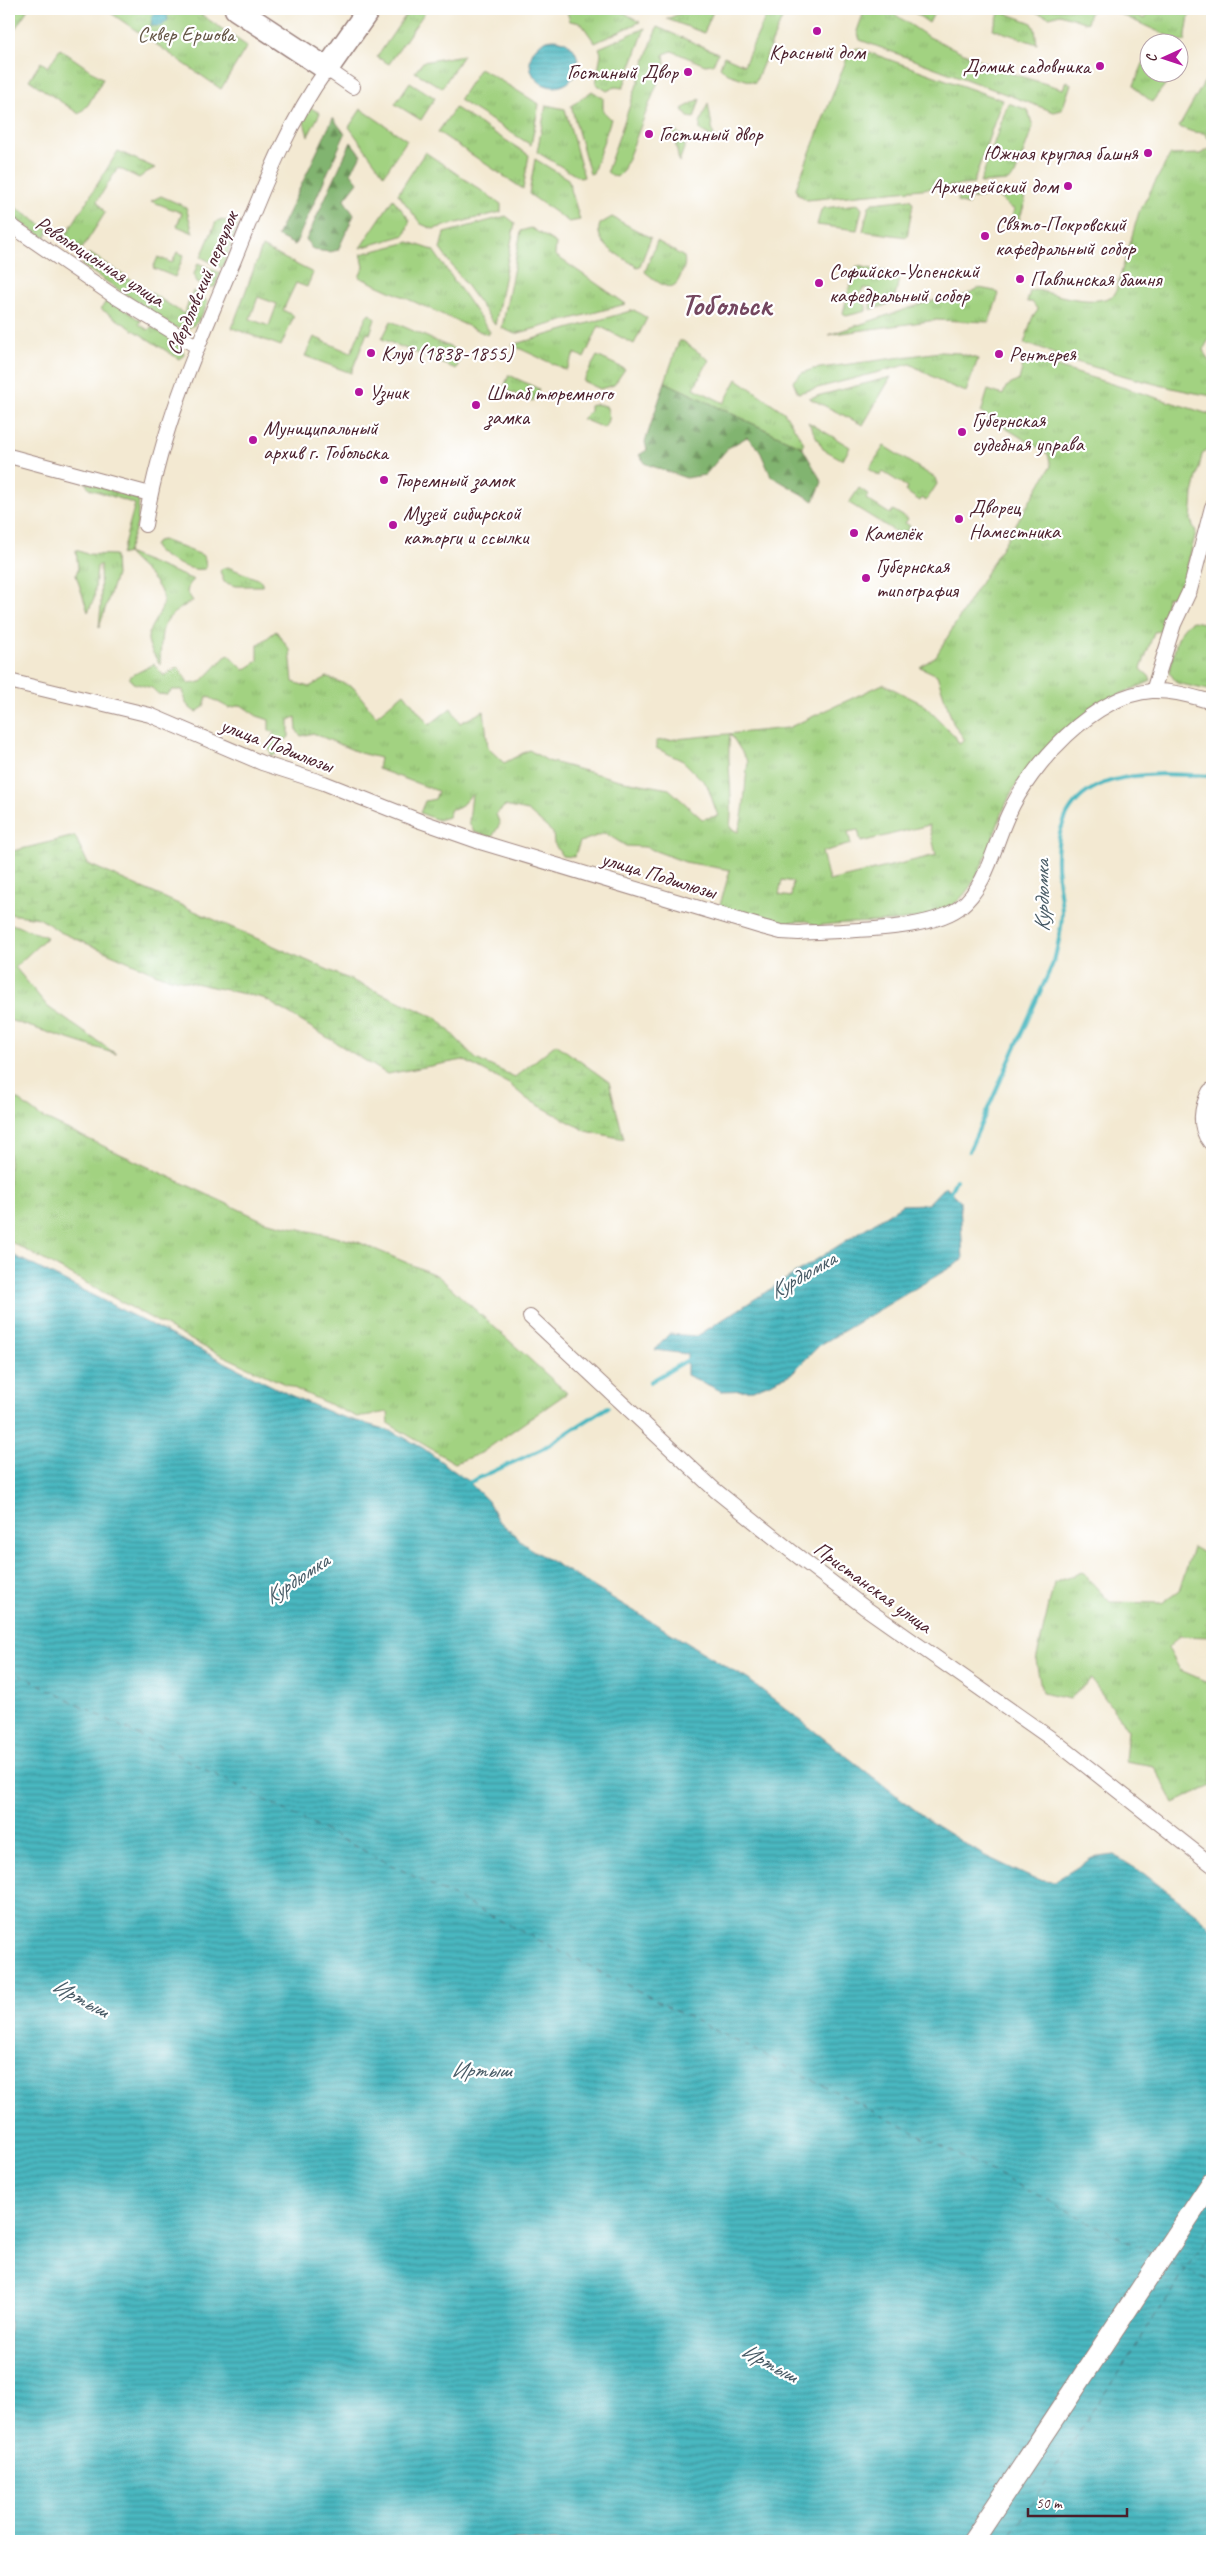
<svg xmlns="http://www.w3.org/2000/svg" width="1221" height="2550" viewBox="0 0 1221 2550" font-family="Caveat,sans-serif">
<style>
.grass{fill:url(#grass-tufts);stroke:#767856;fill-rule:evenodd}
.forest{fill:url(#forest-firs);stroke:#666a4d}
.wetland{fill:url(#wetland-marsh);stroke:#767856}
.water{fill:url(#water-rules);stroke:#496b76}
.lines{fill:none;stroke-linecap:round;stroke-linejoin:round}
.stream{stroke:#48b7c0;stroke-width:4}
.ferry{stroke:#495c67;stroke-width:1;stroke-dasharray:6 5;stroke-linecap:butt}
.street-casing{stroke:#9e847e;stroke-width:16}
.secondary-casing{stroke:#9e847e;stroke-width:22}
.primary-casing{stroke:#9e847e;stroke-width:25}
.street{stroke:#fff;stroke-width:14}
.secondary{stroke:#fff;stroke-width:20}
.primary{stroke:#fff;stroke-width:22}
.poi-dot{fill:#b5179e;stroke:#fff;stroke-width:2}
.labels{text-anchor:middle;stroke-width:4.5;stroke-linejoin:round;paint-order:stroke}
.park-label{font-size:21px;fill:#645545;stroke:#fff}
.poi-label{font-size:21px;fill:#4a1f2b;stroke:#fff;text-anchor:start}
.street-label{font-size:21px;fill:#4a1f2b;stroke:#fff}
.water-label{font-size:22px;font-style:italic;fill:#495c67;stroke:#fff}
.town-label{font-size:31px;font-weight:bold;fill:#74475f;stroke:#fff}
</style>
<defs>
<pattern id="grass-tufts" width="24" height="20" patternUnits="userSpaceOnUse" patternTransform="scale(1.25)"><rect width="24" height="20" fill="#a2d281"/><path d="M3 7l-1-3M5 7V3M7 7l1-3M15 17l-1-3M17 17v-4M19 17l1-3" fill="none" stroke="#8db470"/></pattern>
<pattern id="forest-firs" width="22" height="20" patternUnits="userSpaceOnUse" patternTransform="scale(1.25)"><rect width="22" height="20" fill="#81b46f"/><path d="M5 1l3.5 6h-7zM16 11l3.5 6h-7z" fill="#6c925b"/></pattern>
<pattern id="wetland-marsh" width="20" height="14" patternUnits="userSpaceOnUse" patternTransform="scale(1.25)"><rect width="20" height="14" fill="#a2d281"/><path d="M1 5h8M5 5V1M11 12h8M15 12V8" fill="none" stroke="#8db470"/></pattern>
<pattern id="water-rules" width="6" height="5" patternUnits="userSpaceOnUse" patternTransform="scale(1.25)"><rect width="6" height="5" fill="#48b7c0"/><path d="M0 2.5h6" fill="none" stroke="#3e949c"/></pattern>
</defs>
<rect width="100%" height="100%" fill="#fff"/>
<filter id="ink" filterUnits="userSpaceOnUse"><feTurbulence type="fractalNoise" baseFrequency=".02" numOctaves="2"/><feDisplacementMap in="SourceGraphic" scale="10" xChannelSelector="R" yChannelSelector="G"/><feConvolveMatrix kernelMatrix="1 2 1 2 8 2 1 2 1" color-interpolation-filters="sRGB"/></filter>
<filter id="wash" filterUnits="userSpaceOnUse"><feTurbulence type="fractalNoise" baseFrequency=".0096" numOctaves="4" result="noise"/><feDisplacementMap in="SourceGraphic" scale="20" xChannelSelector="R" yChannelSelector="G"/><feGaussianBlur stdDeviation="1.12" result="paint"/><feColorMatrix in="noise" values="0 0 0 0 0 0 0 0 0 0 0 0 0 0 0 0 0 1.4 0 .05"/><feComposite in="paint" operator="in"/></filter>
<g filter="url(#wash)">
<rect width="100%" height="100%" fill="#f3e9d2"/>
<!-- grass -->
<g class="grass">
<path d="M9,9H28L13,32L9,30Z"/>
<path d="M105,9H193L247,46L221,89Z"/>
<path d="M410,9H427L389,64L377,57Z"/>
<path d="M566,9H618L640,22L595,43L581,23L570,21Z"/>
<path d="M691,9H714L704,33L667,19Z"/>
<path d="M769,9H786L755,83L728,74L720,67L724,56L744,65Z"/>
<path d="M865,9H887L927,36L1003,71L1063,89L1066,81L1071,84L1062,110L1054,112L860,40L857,31Z"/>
<path d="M909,9H936L929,23Z"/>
<path d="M1025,9H1091L1087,23L1060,14L1050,17Z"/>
<path d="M1131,9L1130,12L1145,19L1147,15L1134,9H1190L1185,41L1181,42L1111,10Z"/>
<path d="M1000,11L1032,23L1035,29L1037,44L993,29Z"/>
<path d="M657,27L718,53L713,64L705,65L672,51L664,54L665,64L623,171L617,177L610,175L607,171Z"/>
<path d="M645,28L623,88L615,87L607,91L596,84L601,53L599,48Z"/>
<path d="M857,48L1002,100L973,184L807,200L798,194L796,188L849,53Z"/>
<path d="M60,49L103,79L88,105L79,114L29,80L41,62L48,67Z"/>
<path d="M1148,52V72L1174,73L1152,102L1136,89L1134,85Z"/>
<path d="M463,55L442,88L415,72L423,62Z"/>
<path d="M480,68L539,104L531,145L459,100Z"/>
<path d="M1212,68V143L1204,133L1193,132L1179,127Z"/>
<path d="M410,82L435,98L421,120L395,104Z"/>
<path d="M592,91L603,98V111L611,119L593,173L590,174L571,106Z"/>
<path d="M700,99L694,118L688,117L682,109Z"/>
<path d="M708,103L714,138L700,130V123Z"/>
<path d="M1008,103L1028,110L1033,127L1015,175L1008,181L980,183Z"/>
<path d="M546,105L565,109L584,177L580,178L537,152Z"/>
<path d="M309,107L320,113L308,136L303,119Z"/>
<path d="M455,108L529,155L523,189L438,132Z"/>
<path d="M361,109L407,140L384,175L349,127Z"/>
<path d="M673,129L687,140L679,162Z"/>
<path d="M1209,149H1212V334L1203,350L1212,367V396C1164,388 1117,374 1070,360C1052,355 1044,346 1024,344L1032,318L1038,310L1032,302H1027L1030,291L1037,290C1057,295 1098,308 1115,294L1139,212L1170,155L1200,154Z"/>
<path d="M118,151L155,168L147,172L139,178L118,168L97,201L105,213L82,249L64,238Z"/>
<path d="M425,152L501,204V212L433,229L421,224L398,194Z"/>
<path d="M535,159L568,179L580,220L569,222L529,194Z"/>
<path d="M1008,191L1024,197L1025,203L1019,220L1012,217L1014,209C1005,206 1003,198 995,196C986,193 979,200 971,198L968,205L957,202L959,196L963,194Z"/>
<path d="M161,196L186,207L193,233L177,226L182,213L151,201Z"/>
<path d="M393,199L410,220L405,235L360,248Z"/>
<path d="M910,199L913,204L907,237L863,231L869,206L873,203Z"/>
<path d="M9,203L49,230L45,238L9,215Z"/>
<path d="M858,204L862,209L857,230L817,225L821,210L824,208Z"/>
<path d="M506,216L515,223L495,325L440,249L444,233Z"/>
<path d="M612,217L651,238L639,268C625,258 592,245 600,224Z"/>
<path d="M219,220L228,221L238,226L222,268L201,257L216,222Z"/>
<path d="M531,228L556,243L555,255L626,304L515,334L502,328L521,231Z"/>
<path d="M657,241L684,257C686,265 683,270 680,277C672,297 657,281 645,272Z"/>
<path d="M409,242L433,250L490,332L488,335L359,277L364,267L361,254Z"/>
<path d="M262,247L313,273L307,287L296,283L283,310L294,316L281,346L232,328ZM258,297L277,304L269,326L250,319Z"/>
<path d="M177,252L184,255L175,277L153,268L158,257L172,263Z"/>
<path d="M89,253L184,314L193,291L208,302C201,318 194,334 174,327L82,265Z"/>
<path d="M198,263L220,273L215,287H208L197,283L194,274Z"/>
<path d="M857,266L897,274L899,278C894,303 895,303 870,310V304L874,296L870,289L865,288L858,294V299L866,305V311L846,316L843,313L854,269Z"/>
<path d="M979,288L995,291L999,294L989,322L936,320L828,335L934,300C954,298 960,299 979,288Z"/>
<path d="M108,298L141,321L139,324L148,330L151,327C164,334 181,339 184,355L179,359L101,309Z"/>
<path d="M634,310L647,318L634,344L599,326L584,358L575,353L566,370L512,345Z"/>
<path d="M371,314L375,319L370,334L367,333L351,373L305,356L314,337L351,353L367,315Z"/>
<path d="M391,321L463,353L456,369L382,339Z"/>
<path d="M679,341H683L709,360L694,388L724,403L737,379L784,412L804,443L802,447L665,382Z"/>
<path d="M940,352L959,353L978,359L966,392L946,384L910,364L798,393L793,381L802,373L813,369Z"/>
<path d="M597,356L625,369L614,385L600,389L583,381Z"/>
<path d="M1025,357L1212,415V442L1202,455L1193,494L1191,521L1196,532L1180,595L1167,597L1162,631L1154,632L1141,669L1149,676L1151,681C1132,690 1110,697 1092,709C1072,722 1025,769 1013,790C994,823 985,881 954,904C922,928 856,919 816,926L807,921L778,922L763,915L735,913L720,905L730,870L685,862L645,847L626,846L605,833L580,842L574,857L562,856L554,843L553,833L528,811L505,806L496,814L500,824L492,837L474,832L469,822L472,794L459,808L451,809L448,817L438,820L420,813L425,801L435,799L438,791L378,769L380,758L360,753L313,733L301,736L297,731L296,717L289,720V737L282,743L278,753L272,756L268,746L274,732L269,731V720L257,716L241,705L229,708L207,696L204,707L196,712C186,707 184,701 183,690H172L167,695L158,694L152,688L133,683L129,677L154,664L164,676L178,667L189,684L201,682L228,654L244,670L258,661V645L276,631L290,650L293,682L309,687L327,677L353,687L376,716L404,693L429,725L451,708L460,723L484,711L488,748L504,763L529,750L548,761L619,780L669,789L702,819L718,816L707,785L683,761L656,748V741L788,728L883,684L923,704L955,736L959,744L965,740L953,723L937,675L920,667L936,656L1051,466L1048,454L981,413L988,390L1003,395L1006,387L1019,380ZM730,733L748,762C744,785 746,810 738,832L730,828C734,796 726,765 730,733ZM929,825L936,855L829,881L822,852L851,844L848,832L858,830L861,842ZM782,880L793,882L791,897L779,895Z"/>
<path d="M509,375L539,389L533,401L503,389Z"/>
<path d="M891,377L863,425L809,398Z"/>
<path d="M595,404L606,406C610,414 609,421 604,428L582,419L590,411V406Z"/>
<path d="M808,422L850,447L843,460L823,449Z"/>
<path d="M884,446L935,478L937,484L926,501L922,498L920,501L905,491L907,487L883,472L880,476L869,469Z"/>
<path d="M85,482L139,500L137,524L127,553L194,580L189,584L187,592L193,601C157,620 162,629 160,665C156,658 149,648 148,640C147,624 169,609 162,594C155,577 138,566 127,553L121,555L135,504L90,489Z"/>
<path d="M859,488L868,494L866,499L890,514L893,510L908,519L905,523L910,526L905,535H901L849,503Z"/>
<path d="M163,540L202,555L205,559L206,568C198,575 157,557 154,546L157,541Z"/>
<path d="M76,550L87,554L115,555L116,575L99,628L101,605L100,564L97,567L94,599L88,612L76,575L78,568Z"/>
<path d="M228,567L260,580L263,586H235L224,582L220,571L223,568Z"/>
<path d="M1193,621L1212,625V691L1177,683L1169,672C1174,656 1176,627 1193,621Z"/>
<path d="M9,923L47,937L15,967L48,1007L116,1054L9,1020Z"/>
<path d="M9,1093L41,1117L264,1221L358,1242L438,1276L567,1393L481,1453L455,1463L389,1424L388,1412L357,1417L204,1347L9,1241Z"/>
<path d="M1193,1547L1212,1558V1618L1206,1623L1212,1631V1637L1179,1636L1168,1648L1180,1670L1212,1684V1785L1174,1803L1154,1766L1125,1761L1128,1730L1091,1679L1070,1699L1042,1693L1036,1661L1054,1583L1082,1572L1110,1602L1162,1603L1179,1591Z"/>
</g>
<!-- forest -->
<g class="forest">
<path d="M333,118L345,134L295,245L277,236Z"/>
<path d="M351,142L361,155L351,173L358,182L344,200L354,215L338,250L330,252L313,250L306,240Z"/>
<path d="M665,382L802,447L822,482L814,501L771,476L759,449L747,437L728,448L705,475L686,478L646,464L639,455L647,450L645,442Z"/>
</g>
<!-- wetland -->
<path class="wetland" d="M75,836L88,864L437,1018L476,1059L515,1077L556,1044L609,1082L624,1139L586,1131L527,1099L509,1084L463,1060L387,1074L263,998L162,976L60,932L39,918L9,914V852Z"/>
<!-- water -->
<g class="water">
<path d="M159,9L167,12L168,20L162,26H151L152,16Z"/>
<circle cx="554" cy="63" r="24"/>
<path d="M945,1186L960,1201L963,1260L820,1345L791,1374L753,1390L721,1391L687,1375V1354L655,1350L669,1334L697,1336L902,1205L928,1204Z"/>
<path d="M9,1253L288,1394L336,1415L394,1432L423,1448L469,1482L488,1501L497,1519L529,1548L749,1680L932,1823L983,1855L1034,1879L1055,1881L1092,1858L1114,1855L1143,1873L1198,1915L1212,1929V2541H9Z"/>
</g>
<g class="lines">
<!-- stream -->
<g class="stream">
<path d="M969,1151L1054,961C1058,945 1062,929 1062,912C1061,893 1056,875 1057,856C1060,766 1147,772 1212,776"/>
<path d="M948,1196L956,1180"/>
<path d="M650,1382L691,1358"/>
<path d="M466,1484L542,1449L608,1407"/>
</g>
<!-- ferry -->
<g class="ferry">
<path d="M9,1669L1154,2255"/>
<path d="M1171,2263L1212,2284"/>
<path d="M1007,2541L1212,2231"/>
</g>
</g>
</g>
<g filter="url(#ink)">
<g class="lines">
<!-- street casing -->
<g class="street-casing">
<g id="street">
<path d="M9,224L111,294L196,346"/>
<path d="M9,456L150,494"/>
<path d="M145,525C160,431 197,347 234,260C261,194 285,127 327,69L353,87"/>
<path d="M9,681L150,715L262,763L324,783L420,821L477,841L762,927L781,932L799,933C842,930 925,932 959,908C987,887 994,845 1008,815C1031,764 1094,695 1152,691C1172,690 1193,697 1212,702"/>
<path d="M1153,691L1174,624L1190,590L1212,507"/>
<path d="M530,1317L715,1490L791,1551L864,1607L1056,1742L1212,1865"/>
</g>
</g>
<!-- secondary casing -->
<g class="secondary-casing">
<g id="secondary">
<path d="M1212,1093C1204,1108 1201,1126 1212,1140"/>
<path d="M973,2541L1212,2182"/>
</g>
</g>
<!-- primary casing -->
<g class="primary-casing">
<path id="primary" d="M236,9L327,69L369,9"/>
</g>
<!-- street -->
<use href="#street" class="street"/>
<!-- secondary -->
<use href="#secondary" class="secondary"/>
<!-- primary -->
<use href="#primary" class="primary"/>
</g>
</g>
<!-- markers -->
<g class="poi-dot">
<circle cx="817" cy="31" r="5"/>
<circle cx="1100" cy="66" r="5"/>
<circle cx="688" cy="72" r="5"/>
<circle cx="649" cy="134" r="5"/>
<circle cx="1148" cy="153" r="5"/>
<circle cx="1068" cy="186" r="5"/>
<circle cx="985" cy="236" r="5"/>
<circle cx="1020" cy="279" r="5"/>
<circle cx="819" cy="283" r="5"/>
<circle cx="371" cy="353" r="5"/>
<circle cx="999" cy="354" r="5"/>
<circle cx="359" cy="392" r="5"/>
<circle cx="476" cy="405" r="5"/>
<circle cx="962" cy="432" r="5"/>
<circle cx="253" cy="440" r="5"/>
<circle cx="384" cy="480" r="5"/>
<circle cx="959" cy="519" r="5"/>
<circle cx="393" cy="525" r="5"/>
<circle cx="854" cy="533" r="5"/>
<circle cx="866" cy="578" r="5"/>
</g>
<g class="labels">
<!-- park labels -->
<g class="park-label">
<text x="186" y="41">Сквер Ершова</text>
</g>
<!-- poi labels -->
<g class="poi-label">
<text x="817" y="59" text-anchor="middle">Красный дом</text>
<text x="1090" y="73" text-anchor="end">Домик садовника</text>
<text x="678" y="79" text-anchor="end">Гостиный Двор</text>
<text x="659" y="141">Гостиный двор</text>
<text x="1138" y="160" text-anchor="end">Южная круглая башня</text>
<text x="1058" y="193" text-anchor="end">Архиерейский дом</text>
<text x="995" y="231">Свято-Покровский<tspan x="995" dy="24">кафедральный собор</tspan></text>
<text x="829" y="278">Софийско-Успенский<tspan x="829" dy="24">кафедральный собор</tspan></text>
<text x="1030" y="286">Павлинская башня</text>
<text x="381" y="360">Клуб (1838-1855)</text>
<text x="1009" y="361">Рентерея</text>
<text x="369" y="399">Узник</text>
<text x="486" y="400">Штаб тюремного<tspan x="486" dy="24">замка</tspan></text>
<text x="972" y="427">Губернская<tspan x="972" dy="24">судебная управа</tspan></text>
<text x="263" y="435">Муниципальный<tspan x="263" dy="24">архив г. Тобольска</tspan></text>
<text x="394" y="487">Тюремный замок</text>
<text x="969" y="514">Дворец<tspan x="969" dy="24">Наместника</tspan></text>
<text x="403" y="520">Музей сибирской<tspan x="403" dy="24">каторги и ссылки</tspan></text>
<text x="864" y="540">Камелёк</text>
<text x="876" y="573">Губернская<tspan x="876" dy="24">типография</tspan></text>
</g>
<!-- street labels -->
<g class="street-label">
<text transform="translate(100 261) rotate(33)" y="7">Революционная улица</text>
<text transform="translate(202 283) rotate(-67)" y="7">Свердловский переулок</text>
<text transform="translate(277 745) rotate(21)" y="7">улица Подшлюзы</text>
<text transform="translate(659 875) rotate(17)" y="7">улица Подшлюзы</text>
<text transform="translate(873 1587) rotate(36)" y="7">Пристанская улица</text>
</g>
<!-- water labels -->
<g class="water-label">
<text transform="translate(1041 896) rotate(-90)" y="8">Курдюмка</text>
<text transform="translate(802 1274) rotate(-30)" y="8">Курдюмка</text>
<text transform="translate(296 1578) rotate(-34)" y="8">Курдюмка</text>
<text transform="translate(81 1997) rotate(28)" y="8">Иртыш</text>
<text x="481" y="2077">Иртыш</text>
<text transform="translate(770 2362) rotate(28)" y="8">Иртыш</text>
</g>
<!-- town labels -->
<g class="town-label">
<text x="726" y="315">Тобольск</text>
</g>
</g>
<!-- margin -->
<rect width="1221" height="2550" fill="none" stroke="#fff" stroke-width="30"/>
<!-- north arrow -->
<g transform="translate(1164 58) rotate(267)"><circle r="24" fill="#ffffff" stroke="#b7a5aa"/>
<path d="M0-4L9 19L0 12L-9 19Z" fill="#b5179e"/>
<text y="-8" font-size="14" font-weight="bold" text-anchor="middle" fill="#4a1f2b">С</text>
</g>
<!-- scale -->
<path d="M1028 2508v8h99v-8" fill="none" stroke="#4a1f2b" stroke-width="2.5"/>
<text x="1036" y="2508" font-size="15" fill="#4a1f2b" stroke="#ffffff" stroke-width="4" paint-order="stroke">50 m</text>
</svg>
